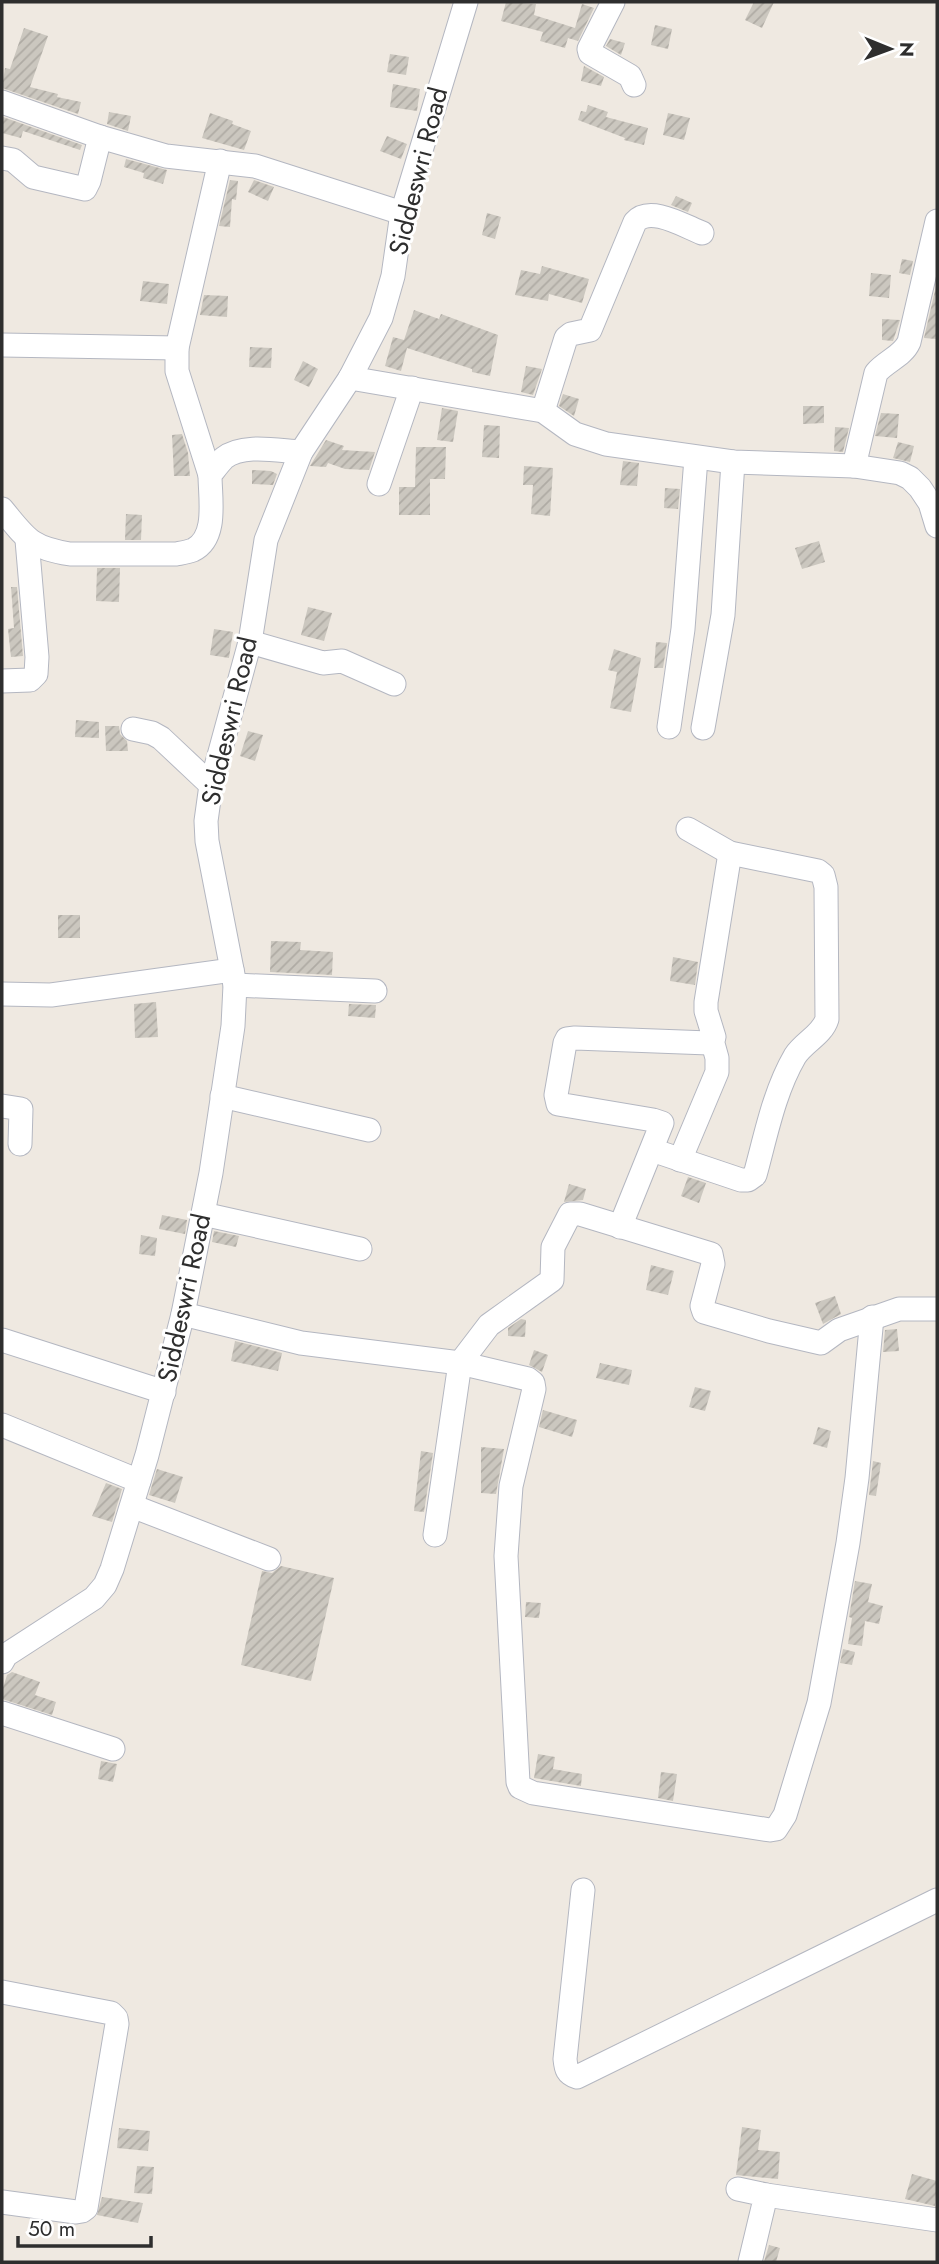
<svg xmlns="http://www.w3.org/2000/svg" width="939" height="2264" viewBox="0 0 939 2264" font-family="Jost,sans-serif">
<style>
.building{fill:url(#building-hatch)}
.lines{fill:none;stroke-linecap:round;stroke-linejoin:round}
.minor-casing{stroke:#b4b7c1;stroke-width:25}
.minor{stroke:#fff;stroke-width:23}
.labels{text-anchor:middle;stroke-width:6;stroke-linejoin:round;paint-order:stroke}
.street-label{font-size:26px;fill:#2e2e2e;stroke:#fff}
</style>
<defs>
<pattern id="building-hatch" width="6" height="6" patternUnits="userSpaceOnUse" patternTransform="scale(1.75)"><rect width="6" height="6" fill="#cbc7bf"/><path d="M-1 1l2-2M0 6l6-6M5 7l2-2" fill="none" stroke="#afaba4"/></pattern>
</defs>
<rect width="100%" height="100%" fill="#efe9e1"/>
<!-- building -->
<g class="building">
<path d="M506,2L536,4L534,15L575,28L582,4L594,8L578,41L568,38L565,48L540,41L543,32L501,21Z"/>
<path d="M754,2H774L762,28L745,20Z"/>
<path d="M655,25L672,29L668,49L651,45Z"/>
<path d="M24,28L48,36L30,87L58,94L57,97L81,102L78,114L2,88L5,68L10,69Z"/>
<path d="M610,39L625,43L621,55L606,46Z"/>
<path d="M390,54L409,57L406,75L387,72Z"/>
<path d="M584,66L604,77L601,86L581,81Z"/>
<path d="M393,84L420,89L417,111L390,107Z"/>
<path d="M588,105L608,112L606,117L648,128L644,145L624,140L625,138L578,120L581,111L586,112Z"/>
<path d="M109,112L131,116L128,131L107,124Z"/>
<path d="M210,113L233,121L232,124L251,131L244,150L202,138Z"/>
<path d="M668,113L690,118L684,140L663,135Z"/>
<path d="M3,117L82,145L80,150L23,131L21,138L2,133Z"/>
<path d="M387,136L407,144L401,159L380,151Z"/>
<path d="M126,159L167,170L163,184L143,178L144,173L124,167Z"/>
<path d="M230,180L238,181L236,200L232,199L230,227L219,226Z"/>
<path d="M254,180L274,187L268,201L248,192Z"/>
<path d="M676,196L692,203L688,212L671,205Z"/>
<path d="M487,213L501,217L495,239L482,235Z"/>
<path d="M902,259L913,261L910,275L899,273Z"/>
<path d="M542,266L589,279L582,303L549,294L548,301L515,295L521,270L540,274Z"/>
<path d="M871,273L891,275L889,298L869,296Z"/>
<path d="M143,281L169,284L167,304L140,301Z"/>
<path d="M937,282L936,339L924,338Z"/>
<path d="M204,295L228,296L227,317L200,315Z"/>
<path d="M414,310L439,319L441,314L498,335L490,376L472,372V369L407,348L401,371L385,366L393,337L404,340Z"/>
<path d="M882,319L900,320L893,341L882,340Z"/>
<path d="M250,347L272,348L271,368L249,367Z"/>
<path d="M303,361L318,369L309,387L294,380Z"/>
<path d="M526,366L542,369L533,395L521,392Z"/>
<path d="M563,394L579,399L574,416L559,406Z"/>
<path d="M803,406H824V423L803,424Z"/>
<path d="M442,408L458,411L453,442L437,440Z"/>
<path d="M881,413L899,414L897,438L875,436Z"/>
<path d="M484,425L500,426L499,458L482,457Z"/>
<path d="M835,427L849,428L843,452L834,451Z"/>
<path d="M182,434L188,453L190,476H174L172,435Z"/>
<path d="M326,440L344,446L342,450L375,452L369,470L345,469L328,463L326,467L310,466Z"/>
<path d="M898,442L914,446L910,462L893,458Z"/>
<path d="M416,447H446L445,479H430V515H399V487H415Z"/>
<path d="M623,461L639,463L637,486L620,485Z"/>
<path d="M524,466L553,468L550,516L531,514L533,485H523Z"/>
<path d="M252,470L271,471L277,474L273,485L252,484Z"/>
<path d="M665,488L680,489L678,509L664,508Z"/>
<path d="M126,514L142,515L141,540H125Z"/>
<path d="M819,541L825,562L802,569L795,548Z"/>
<path d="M97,568H120L119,602L96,601Z"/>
<path d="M11,587H17L23,656L11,657L8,629L14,628Z"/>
<path d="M308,607L332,613L324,641L301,635Z"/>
<path d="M214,629L233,632L229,658L210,655Z"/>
<path d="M656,642L667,643L663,668H654Z"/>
<path d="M614,649L641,658L631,712L610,708L617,672L608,670Z"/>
<path d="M76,720L99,722V738L75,737Z"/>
<path d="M105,726H119L120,734L127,741L128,751H106Z"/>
<path d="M248,731L263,735L255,761L240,756Z"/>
<rect x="58" y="915" width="22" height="23"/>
<path d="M271,941L301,942L300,950L333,952L332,975L270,972Z"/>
<path d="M673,957L698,962L695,985L670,981Z"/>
<path d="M156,1002L158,1037L135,1038L134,1004Z"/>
<path d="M349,1004L376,1005L375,1018L348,1016Z"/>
<path d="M688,1177L706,1183L699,1203L681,1196Z"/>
<path d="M569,1184L586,1189L583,1200L564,1202Z"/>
<path d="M162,1215L187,1220L185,1234L159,1229Z"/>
<path d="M214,1231L239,1236L236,1247L212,1242Z"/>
<path d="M141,1235L157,1238L155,1256L139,1254Z"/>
<path d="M651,1265L674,1271L668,1295L646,1290Z"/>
<path d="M835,1296L841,1314L823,1324L815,1303Z"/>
<path d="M521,1319L526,1320L525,1337L508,1336V1328Z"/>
<path d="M897,1329L899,1351L883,1352L885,1330Z"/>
<path d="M235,1341L282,1353L278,1371L231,1361Z"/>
<path d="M534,1350L548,1355L542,1372L529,1365Z"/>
<path d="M600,1363L632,1370L629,1385L596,1378Z"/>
<path d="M695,1387L711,1391L705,1411L689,1407Z"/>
<path d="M543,1410L577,1420L572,1437L539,1427Z"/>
<path d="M818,1427L831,1431L827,1448L813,1444Z"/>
<path d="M481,1447L504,1449L496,1494L481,1493Z"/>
<path d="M421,1451L433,1453L424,1512L414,1511Z"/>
<path d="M873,1461L881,1463L876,1496L869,1495Z"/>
<path d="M157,1469L183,1477L175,1503L149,1495Z"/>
<path d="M106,1483L122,1489L112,1522L92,1516Z"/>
<path d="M281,1566L334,1578L311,1681L241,1665L262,1571L272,1573Z"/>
<path d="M855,1581L872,1584L868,1602L883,1606L879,1624L865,1621L862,1646L848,1644L852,1618L849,1617Z"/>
<path d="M526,1602L541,1603L539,1618L525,1617Z"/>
<path d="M843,1649L855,1652L852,1665L840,1663Z"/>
<path d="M12,1672L40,1682L35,1695L56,1702L52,1715L2,1699V1691L7,1675Z"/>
<path d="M538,1754L555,1757L553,1769L582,1774L581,1786L534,1778Z"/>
<path d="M101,1761L117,1764L113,1782L98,1779Z"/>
<path d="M661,1772L677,1774L673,1801L658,1798Z"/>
<path d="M742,2127L761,2130L758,2150L780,2152L778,2179L736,2175Z"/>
<path d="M119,2128L150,2131L148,2151L117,2148Z"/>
<path d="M137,2166L154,2167L152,2194L134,2193Z"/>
<path d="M912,2174L937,2181L935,2206L905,2199Z"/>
<path d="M102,2197L143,2203L138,2223L97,2215Z"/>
<path d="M769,2245L780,2248L776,2262H764Z"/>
</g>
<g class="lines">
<!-- minor casing -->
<g class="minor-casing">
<g id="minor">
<path d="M613,2L589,49L590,53L630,76L634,85"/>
<path d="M2,102L100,137L166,156L255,166L402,213"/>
<path d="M2,158L13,160L33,177L85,189L89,181L100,137"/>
<path d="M2,345L177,348"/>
<path d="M350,378L543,411L575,434L606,444L733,462L854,466L900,473L910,478L920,488L930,503L937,526"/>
<path d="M543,411L566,338L571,334L590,330L635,222C650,205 684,226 702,233"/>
<path d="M854,466L876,373C886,361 903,356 909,342L937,221"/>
<path d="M210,475L177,371V348L220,161"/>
<path d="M379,484L412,388"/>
<path d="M2,509C26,538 30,548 70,554H176C181,553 188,552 193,550C218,538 210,498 210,475C214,470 219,463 224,458C243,443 279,451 301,452"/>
<path d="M250,642L323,663L342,661L394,684"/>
<path d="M2,681L30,680L36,674L37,657L27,540"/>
<path d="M669,727L683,629L696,458"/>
<path d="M703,728L723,615L733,462"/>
<path d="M133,729L152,733L161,738L211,785"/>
<path d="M235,985L375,991"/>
<path d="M2,994L51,995L232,970"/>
<path d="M222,1096L369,1130"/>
<path d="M2,1106L21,1109L20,1144"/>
<path d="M652,1150L741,1180H748L755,1175C766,1135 774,1092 795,1056C804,1042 822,1035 827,1019L826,887L823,875L818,871L730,853L688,829"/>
<path d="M680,1160L717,1072V1058L712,1040"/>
<path d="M203,1214L360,1249"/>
<path d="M620,1227L662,1123L653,1120L558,1104L556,1095L565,1043L567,1039L575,1038L709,1043L714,1037L706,1011V1002L730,853"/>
<path d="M183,1314L301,1343L460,1363L528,1379L533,1383L534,1389L511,1486L506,1556L518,1782L520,1787L533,1793L770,1830L776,1829L785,1815L819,1703L848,1543L857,1478L872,1317"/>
<path d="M2,1340L164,1392"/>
<path d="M2,1425L139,1481"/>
<path d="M132,1506L269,1559"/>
<path d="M435,1535L460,1363L489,1325L552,1280L553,1247L570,1214H580L711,1254L713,1264L702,1306L704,1312L769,1331L821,1343L839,1330L899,1309H937"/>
<path d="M2,1662L6,1655L94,1598L105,1585L112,1569L147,1455L183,1314L211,1173L233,1026L235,985L207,841L206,821L211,785L250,642L266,540L301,452L350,378L381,318L393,276L402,213L466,2"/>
<path d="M2,1713L113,1749"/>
<path d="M583,1890L565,2059C566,2069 567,2074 577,2077L937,1900"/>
<path d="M2,1992L111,2013L116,2018L117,2024L86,2208L82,2211L76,2212L2,2202"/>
<path d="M738,2189L766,2195L750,2262"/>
<path d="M766,2195L937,2220"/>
</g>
</g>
<!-- minor -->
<use href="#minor" class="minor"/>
</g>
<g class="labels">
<!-- street labels -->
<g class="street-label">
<text transform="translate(418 171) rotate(-76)" y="9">Siddeswri Road</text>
<text transform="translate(229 721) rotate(-77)" y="9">Siddeswri Road</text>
<text transform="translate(184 1298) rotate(-78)" y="9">Siddeswri Road</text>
</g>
</g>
<!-- border -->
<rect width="939" height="2264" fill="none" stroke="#2e2e2e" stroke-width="7"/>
<!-- north arrow -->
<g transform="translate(890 49) rotate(91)" stroke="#ffffff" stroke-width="5" paint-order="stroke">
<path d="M0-5L12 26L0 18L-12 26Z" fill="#2e2e2e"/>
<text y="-10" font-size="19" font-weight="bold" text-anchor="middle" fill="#2e2e2e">N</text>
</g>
<!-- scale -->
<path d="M18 2236v10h133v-10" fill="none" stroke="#2e2e2e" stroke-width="3.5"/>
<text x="28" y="2236" font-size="21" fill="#2e2e2e" stroke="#ffffff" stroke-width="5" paint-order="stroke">50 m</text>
</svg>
